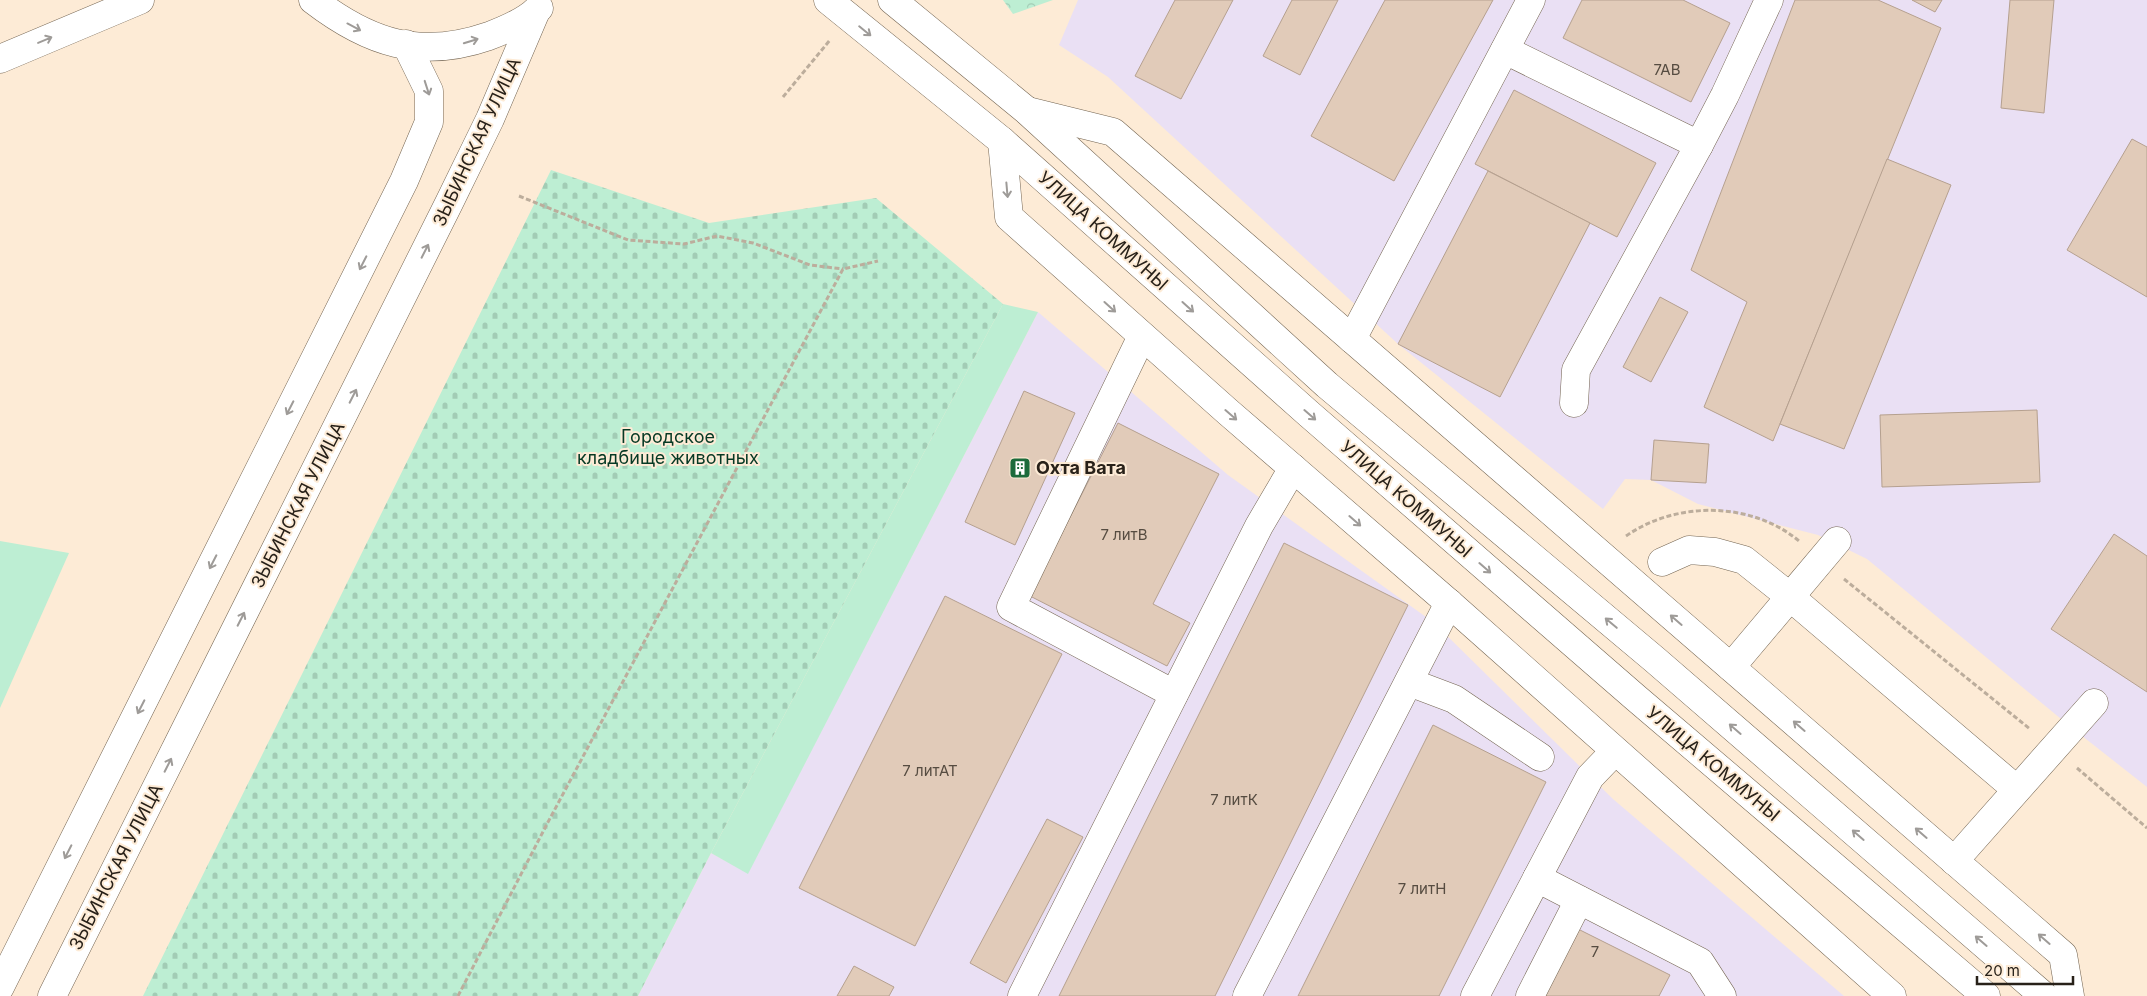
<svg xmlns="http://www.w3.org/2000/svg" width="2147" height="996" viewBox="0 0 2147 996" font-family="Inter,sans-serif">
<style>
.industrial{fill:#eae0f4}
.grass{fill:#bdeed3}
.forest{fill:url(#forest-crowns)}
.cemetery{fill:url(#cemetery-stones)}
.building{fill:#e1cbb9;stroke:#b5a08f}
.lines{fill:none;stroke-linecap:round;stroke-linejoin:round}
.minor-casing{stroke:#746552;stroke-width:29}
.path{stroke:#bcad9c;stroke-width:3;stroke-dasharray:5 2.5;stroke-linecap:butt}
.minor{stroke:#fff;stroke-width:28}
.oneway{stroke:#9e9b98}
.labels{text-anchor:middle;stroke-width:4;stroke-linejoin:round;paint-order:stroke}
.number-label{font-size:15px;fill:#564c41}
.street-label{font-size:18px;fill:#282119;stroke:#fdebd6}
.park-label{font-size:18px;fill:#063924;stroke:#fdebd6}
.poi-label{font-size:18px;font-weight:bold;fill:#282119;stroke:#fdebd6;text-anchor:start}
</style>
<defs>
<pattern id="forest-crowns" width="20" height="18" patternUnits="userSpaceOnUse" patternTransform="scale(1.25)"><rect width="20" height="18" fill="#bdeed3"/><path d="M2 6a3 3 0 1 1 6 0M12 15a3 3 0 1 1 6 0" fill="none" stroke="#a2ccb5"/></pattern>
<pattern id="cemetery-stones" width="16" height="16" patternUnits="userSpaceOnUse" patternTransform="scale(1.25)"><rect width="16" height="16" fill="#bdeed3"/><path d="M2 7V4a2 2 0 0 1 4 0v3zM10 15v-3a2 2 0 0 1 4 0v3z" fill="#a2ccb5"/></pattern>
</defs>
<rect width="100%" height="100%" fill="#fdebd6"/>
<!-- industrial -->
<g class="industrial">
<path d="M1078,0H2147V787L2072,728L1867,559L1818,535L1698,504L1651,480L1625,479L1603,509L1398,344L1108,77L1059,45Z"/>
<path d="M1038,312L1228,475L1433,622L1613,799L1844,996H638L711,853L748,873Z"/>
</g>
<!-- grass -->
<g class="grass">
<path d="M1003,304L1038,312L748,874L711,853Z"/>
<path d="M0,541L69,553L0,708Z"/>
</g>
<!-- forest -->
<path class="forest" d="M1003,0H1053L1013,14Z"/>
<!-- cemetery -->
<path class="cemetery" d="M551,170L709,223L876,198L1003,304L711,853L638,996H143Z"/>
<!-- building -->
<g class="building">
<path d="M1175,0H1233L1181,99L1135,76Z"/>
<path d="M1292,0H1338L1300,75L1263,56Z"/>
<path d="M1385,0H1493L1394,181L1311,136Z"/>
<path d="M1582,0H1683L1730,23L1691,102L1563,38Z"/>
<path d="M1795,0H1878L1941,28L1773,441L1704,407L1747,302L1691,270Z"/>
<path d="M1912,0H1942L1935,12Z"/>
<path d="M2010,0H2054L2044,113L2001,108Z"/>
<path d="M1514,90L1656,163L1617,237L1475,164Z"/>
<path d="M2132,139L2147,147V297L2067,250Z"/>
<path d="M1887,159L1951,185L1844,449L1780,424Z"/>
<path d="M1488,171L1590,223L1500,397L1398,344Z"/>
<path d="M1660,297L1688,312L1651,382L1623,367Z"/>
<path d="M1024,391L1075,413L1015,545L965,522Z"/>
<path d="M2037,410L2040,482L1882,487L1880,415Z"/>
<path d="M1118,423L1219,474L1153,604L1190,623L1167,666L1030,596Z"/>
<path d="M1654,440L1709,444L1706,483L1651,480Z"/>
<path d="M2114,534L2147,556V692L2051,629Z"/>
<path d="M1284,543L1408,605L1215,996H1059Z"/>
<path d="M945,596L1062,654L915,946L799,888Z"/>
<path d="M1433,725L1546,782L1439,996H1298Z"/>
<path d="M1047,819L1083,837L1006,983L970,963Z"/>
<path d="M1578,929L1670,975L1659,996H1544Z"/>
<path d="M854,966L894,987L889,996H837Z"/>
</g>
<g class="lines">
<!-- minor casing -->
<g class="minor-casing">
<g id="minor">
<path d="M313,0C369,43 420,60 489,36C505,30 527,21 539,8"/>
<path d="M828,0L1002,141L1309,414L1636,698L1986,996"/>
<path d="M892,0L1026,110L1327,385L1654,659L2044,996"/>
<path d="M1505,50L1699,145"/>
<path d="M0,59L140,0"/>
<path d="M1028,111L1113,132L2063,955L2070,996"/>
<path d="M1002,141L1009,217L1228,412L1449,603L1892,996"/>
<path d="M1142,336L1011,607L1174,694"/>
<path d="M1352,339L1531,0"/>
<path d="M1574,403L1576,370L1699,145L1725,95L1769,0"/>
<path d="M1662,562L1689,550L1715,552L1744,560L1789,596L2016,789"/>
<path d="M1731,667L1837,541"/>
<path d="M1409,682L1454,699L1540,757"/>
<path d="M1954,861L2094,703"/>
<path d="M1537,878L1700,962L1722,996"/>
<path d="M0,987L404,181L429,122V91L406,44"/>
<path d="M52,996L449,203L490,119L536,11"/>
<path d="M1022,996L1259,526L1293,468"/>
<path d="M1247,996L1449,603"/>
<path d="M1475,996L1590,777L1615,751"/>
<path d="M1530,996L1579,900"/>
</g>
</g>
<!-- path -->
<g class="path">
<path d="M783,97L830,40"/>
<path d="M519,196L628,240L684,244L717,236L753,243L810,265L843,269"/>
<path d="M1626,536C1676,501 1751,501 1799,541"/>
<path d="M1844,579L2030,729"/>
<path d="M2077,768L2147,828"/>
<path d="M458,996L547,824L843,269L878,261"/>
</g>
<!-- minor -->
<use href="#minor" class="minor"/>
</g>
<!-- one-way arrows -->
<defs><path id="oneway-shaft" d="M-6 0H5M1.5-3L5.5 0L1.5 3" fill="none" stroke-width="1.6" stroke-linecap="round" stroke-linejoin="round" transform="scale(1.25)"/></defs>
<g class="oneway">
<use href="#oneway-shaft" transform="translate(354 27) rotate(28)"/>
<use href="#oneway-shaft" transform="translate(865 31) rotate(39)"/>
<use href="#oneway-shaft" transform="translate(45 40) rotate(-23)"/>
<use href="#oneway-shaft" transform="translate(471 41) rotate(-17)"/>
<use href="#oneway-shaft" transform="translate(427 88) rotate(72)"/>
<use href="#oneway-shaft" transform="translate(1007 190) rotate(85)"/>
<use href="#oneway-shaft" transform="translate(425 251) rotate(-63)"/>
<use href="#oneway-shaft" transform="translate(363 263) rotate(117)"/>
<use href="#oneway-shaft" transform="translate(1110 307) rotate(42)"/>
<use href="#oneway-shaft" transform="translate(1188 307) rotate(42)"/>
<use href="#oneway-shaft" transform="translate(353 396) rotate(-63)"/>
<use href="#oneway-shaft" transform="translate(290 408) rotate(117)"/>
<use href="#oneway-shaft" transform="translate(1231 415) rotate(41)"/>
<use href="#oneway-shaft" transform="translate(1310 415) rotate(41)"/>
<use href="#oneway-shaft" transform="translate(1355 521) rotate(41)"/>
<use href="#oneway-shaft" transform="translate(213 562) rotate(117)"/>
<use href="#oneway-shaft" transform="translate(1485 568) rotate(41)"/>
<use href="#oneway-shaft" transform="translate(241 619) rotate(-63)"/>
<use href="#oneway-shaft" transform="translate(1676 620) rotate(-139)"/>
<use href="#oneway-shaft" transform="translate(1611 623) rotate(-140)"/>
<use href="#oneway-shaft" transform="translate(141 707) rotate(117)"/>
<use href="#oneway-shaft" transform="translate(1799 726) rotate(-139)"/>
<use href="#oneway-shaft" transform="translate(1735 729) rotate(-139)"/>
<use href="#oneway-shaft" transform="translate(168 765) rotate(-63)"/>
<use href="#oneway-shaft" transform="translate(1921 833) rotate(-139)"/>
<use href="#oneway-shaft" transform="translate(1858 835) rotate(-139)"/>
<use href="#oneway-shaft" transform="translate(68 852) rotate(117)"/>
<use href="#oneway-shaft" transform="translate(2044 939) rotate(-139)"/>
<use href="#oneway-shaft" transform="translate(1981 941) rotate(-139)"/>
</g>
<!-- icons -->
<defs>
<g id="building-square" transform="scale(1.125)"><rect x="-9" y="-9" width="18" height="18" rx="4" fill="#1b6b3b" stroke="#fdebd6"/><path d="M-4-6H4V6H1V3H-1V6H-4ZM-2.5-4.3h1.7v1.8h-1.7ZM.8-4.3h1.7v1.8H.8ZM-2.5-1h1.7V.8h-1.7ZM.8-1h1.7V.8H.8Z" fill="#fff"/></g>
</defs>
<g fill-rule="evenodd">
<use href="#building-square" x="1020" y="468"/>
</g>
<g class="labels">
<!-- number labels -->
<g class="number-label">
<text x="1667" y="75">7АВ</text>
<text x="1124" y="540">7 литВ</text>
<text x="930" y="776">7 литАТ</text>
<text x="1234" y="805">7 литК</text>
<text x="1422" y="894">7 литН</text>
<text x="1595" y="957">7</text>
</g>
<!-- street labels -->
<g class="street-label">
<text transform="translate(477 142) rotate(-65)" y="6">ЗЫБИНСКАЯ УЛИЦА</text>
<text transform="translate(1103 231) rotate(42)" y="6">УЛИЦА КОММУНЫ</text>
<text transform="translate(1406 499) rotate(41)" y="6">УЛИЦА КОММУНЫ</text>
<text transform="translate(298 505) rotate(-63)" y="6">ЗЫБИНСКАЯ УЛИЦА</text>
<text transform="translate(1713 764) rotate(40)" y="6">УЛИЦА КОММУНЫ</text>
<text transform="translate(116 867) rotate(-63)" y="6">ЗЫБИНСКАЯ УЛИЦА</text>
</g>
<!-- park labels -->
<g class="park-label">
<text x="668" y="443">Городское<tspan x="668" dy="21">кладбище животных</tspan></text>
</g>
<!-- poi labels -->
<g class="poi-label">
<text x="1036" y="474">Охта Вата</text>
</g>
</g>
<!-- scale -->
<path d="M1977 976v8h96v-8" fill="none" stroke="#282119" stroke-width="2.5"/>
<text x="1984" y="976" font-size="15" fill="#282119" stroke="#fdebd6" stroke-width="4" paint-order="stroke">20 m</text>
</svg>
